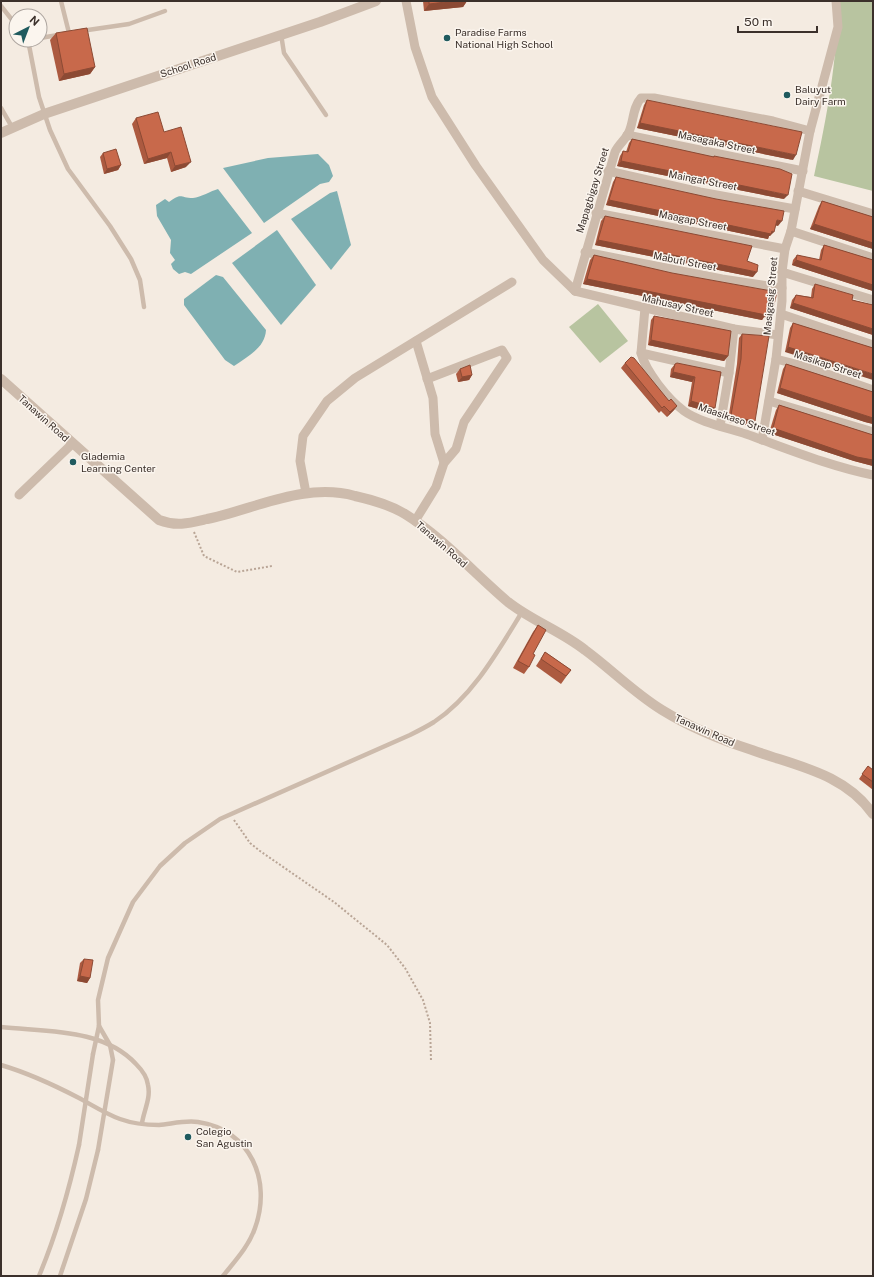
<svg xmlns="http://www.w3.org/2000/svg" width="874" height="1277" viewBox="0 0 874 1277" font-family="'Public Sans',sans-serif">
<style>
.green{fill:#b8c4a0}
.water{fill:#7fb0b2}
.lines{fill:none;stroke-linecap:round;stroke-linejoin:round}
.path{stroke:#b9a596;stroke-width:2;stroke-dasharray:2 2;stroke-linecap:butt}
.service{stroke:#cdbbac;stroke-width:4.5}
.minor{stroke:#cdbbac;stroke-width:9}
.tertiary{stroke:#cdbbac;stroke-width:10}
.service-bridge{stroke:#cdbbac;stroke-width:4.5}
.wall{fill:#ac5a40}
.shaded-wall{fill:#8c4a34}
.building{fill:#c8694b;stroke:#8c4a34}
.poi-dot{fill:#1f5a5e;stroke:#fbf5ee;stroke-width:1.5}
.labels{text-anchor:middle;stroke-width:3;stroke-linejoin:round;paint-order:stroke}
.poi-label{font-size:10px;fill:#3b302b;stroke:#fbf5ee;text-anchor:start}
.street-label{font-size:10px;fill:#3b302b;stroke:#fbf5ee}
</style>
<rect width="100%" height="100%" fill="#f4ebe1"/>
<!-- green -->
<g class="green">
<path d="M838,1H873V191L814,176C827,116 837,63 838,1Z"/>
<path d="M598,304L628,341L600,363L569,327Z"/>
</g>
<!-- water -->
<g class="water">
<path d="M318,154L329,165L333,176L329,182L320,184L264,223L223,168L268,158Z"/>
<path d="M218,189L252,233L191,274L185,272L179,274L173,269L171,264L175,260L170,253L171,240L157,216L156,205L165,199L169,202C182,192 180,198 193,198C201,197 211,191 218,189Z"/>
<path d="M337,191L351,245L331,270L291,219L330,193Z"/>
<path d="M277,230L316,285L281,325L232,263Z"/>
<path d="M216,275L223,277L266,330C265,348 248,356 234,366L225,360L184,305V299Z"/>
</g>
<g class="lines">
<!-- path -->
<g class="path">
<path d="M194,532L204,556L237,572L272,566"/>
<path d="M234,820L250,843L260,851L334,902L387,945L405,968L423,1000L430,1023L431,1061"/>
</g>
<!-- service -->
<g class="service">
<path d="M61,1L69,33"/>
<path d="M1,6L16,25"/>
<path d="M81,31L129,24L165,11"/>
<path d="M281,34L284,53L326,115"/>
<path d="M40,38L58,35"/>
<path d="M28,40L39,97L50,130L68,169L110,226L131,259L140,280L144,307"/>
<path d="M1,108L12,127"/>
<path d="M99,1026L110,1045L113,1060"/>
<path d="M1,1027C46,1032 103,1028 136,1064C142,1070 147,1076 148,1085C151,1098 144,1110 142,1123"/>
<path d="M93,1054L99,1026L98,1000L108,958L133,902L160,866L185,843L220,819L410,735C418,731 426,727 434,722C473,696 498,651 522,612"/>
<path d="M1,1065C28,1073 54,1085 79,1098C92,1105 106,1114 120,1119C131,1123 146,1125 159,1125C171,1124 185,1120 198,1122C251,1130 272,1181 255,1228C249,1246 235,1261 223,1276"/>
<path d="M39,1276C57,1233 69,1190 79,1145"/>
<path d="M60,1276L86,1199L98,1150"/>
</g>
<!-- minor -->
<g class="minor">
<path d="M406,1L415,47L432,97L476,166L543,260L575,291"/>
<path d="M627,135L803,171"/>
<path d="M608,171L700,192L795,209"/>
<path d="M798,191L873,214"/>
<path d="M596,213L785,249"/>
<path d="M791,231L873,258"/>
<path d="M585,252L722,279L782,288"/>
<path d="M782,272L873,300"/>
<path d="M575,291L615,152C618,145 624,141 628,134C634,123 632,108 641,98H654L773,121L810,131"/>
<path d="M575,291L734,329L778,335"/>
<path d="M645,308L641,353C646,372 668,399 684,411C699,422 728,428 746,434C788,449 829,466 873,475"/>
<path d="M781,314L873,345"/>
<path d="M416,341L433,398L435,434L444,463"/>
<path d="M641,353L729,373"/>
<path d="M776,359L807,367L873,390"/>
<path d="M769,401L873,432"/>
<path d="M720,426L729,373L734,329"/>
<path d="M762,440L776,359L782,301V272L785,249L791,231L810,131L838,27L836,1"/>
<path d="M306,493L300,461L303,436L327,401L355,378L512,282"/>
<path d="M19,495L72,444"/>
<path d="M415,521L436,487L444,463L456,449L464,422L507,358L502,350L427,379"/>
</g>
<!-- tertiary -->
<g class="tertiary">
<path d="M1,133L44,114L320,22L376,1"/>
<path d="M1,379L159,520C177,527 190,523 207,519C255,509 305,482 355,496C373,500 390,505 405,514C441,536 476,575 508,602C532,621 561,631 585,650C611,669 634,693 662,710C688,726 724,741 752,750C796,766 844,773 873,814"/>
</g>
<!-- service-bridge -->
<g class="service-bridge">
<path d="M79,1145L93,1054"/>
<path d="M98,1150L113,1060"/>
</g>
</g>
<!-- wall -->
<g class="wall">
<path d="M423,1H467L463,7L424,11Z"/>
<path d="M56,33L95,67L90,74L59,81L50,40Z"/>
<path d="M647,100L793,160L637,128L644,105Z"/>
<path d="M136,118L164,132L186,167L171,172L167,158L144,164L132,124Z"/>
<path d="M632,139L713,157L714,156L784,199L617,166L620,156L623,151L626,152L629,143Z"/>
<path d="M103,153L121,165L118,170L104,174L100,157Z"/>
<path d="M616,177L778,226L775,225L770,236H769L768,239L606,205L613,182Z"/>
<path d="M822,201L873,217V249L810,229L819,206Z"/>
<path d="M605,216L747,261L753,277L595,245L601,221Z"/>
<path d="M824,245L873,260V291L792,265L793,260L797,255L819,260L821,250Z"/>
<path d="M594,255L769,318L764,317L762,320L583,284L590,260Z"/>
<path d="M815,284L852,300L873,305V335L790,308L792,300L796,295L811,297L812,289Z"/>
<path d="M654,316L728,356L724,361L648,345L651,320Z"/>
<path d="M793,323L873,348L785,352L790,328Z"/>
<path d="M742,334L751,426L729,422L728,420L737,364L739,338Z"/>
<path d="M625,363L669,401L677,406L674,410L667,417L661,411L659,413L621,368Z"/>
<path d="M675,364L721,372L712,413L688,406L692,382L670,377L671,369Z"/>
<path d="M786,364L873,392V424L865,422L777,393L783,369Z"/>
<path d="M460,369L472,375L469,380L458,382L456,374Z"/>
<path d="M779,405L873,435V466L854,461L769,433L776,410Z"/>
<path d="M538,625L533,654L529,667L524,674L513,668L533,632Z"/>
<path d="M545,652L571,670L561,684L536,666Z"/>
<path d="M868,766L873,770V790L859,779Z"/>
<path d="M84,959L90,978L87,983L77,981L80,963Z"/>
</g>
<!-- shaded-wall -->
<g class="shaded-wall">
<path d="M454,1H467L463,7L424,11L429,4Z"/>
<path d="M95,67L90,74L59,81L64,74Z"/>
<path d="M640,123L796,155L793,160L637,128Z"/>
<path d="M171,152L167,158L144,164L148,159Z"/>
<path d="M621,161L788,195L784,199L617,166Z"/>
<path d="M191,162L186,167L171,172L175,166Z"/>
<path d="M121,165L118,170L104,174L107,169Z"/>
<path d="M609,200L772,231L774,232L770,236H769L768,239L606,205Z"/>
<path d="M777,220L782,221L778,226L773,225Z"/>
<path d="M814,224L873,243V249L810,229Z"/>
<path d="M598,240L757,272L753,277L595,245Z"/>
<path d="M796,260L873,285V291L792,265Z"/>
<path d="M587,279L766,312L772,313L769,318L764,317L762,320L583,284Z"/>
<path d="M793,303L873,329V335L790,308Z"/>
<path d="M651,340L728,356L724,361L648,345Z"/>
<path d="M788,347L873,374V380L785,352Z"/>
<path d="M673,372L695,377L692,382L670,377Z"/>
<path d="M472,375L469,380L458,382L462,377Z"/>
<path d="M780,388L873,418V424L865,422L777,393Z"/>
<path d="M691,401L715,408L712,413L688,406Z"/>
<path d="M677,406L674,410L667,417L670,412Z"/>
<path d="M733,417L755,421L751,426L729,422Z"/>
<path d="M773,428L873,460V466L854,461L769,433Z"/>
<path d="M80,976L90,978L87,983L77,981Z"/>
</g>
<!-- building -->
<g class="building">
<path d="M429,1H454L429,4Z"/>
<path d="M87,28L95,67L64,74L56,33Z"/>
<path d="M647,100L802,132L796,155L640,123Z"/>
<path d="M158,112L164,132L181,127L191,162L175,166L171,152L148,159L136,118Z"/>
<path d="M632,139L714,157V156L780,169L792,174L788,195L621,161L623,151L628,152Z"/>
<path d="M116,149L121,165L107,169L103,153Z"/>
<path d="M616,177L716,199L784,211L782,221L777,220L774,232L772,231L771,234L609,200Z"/>
<path d="M822,201L873,217V243L814,224Z"/>
<path d="M605,216L752,246L747,261L758,265L757,272L598,240Z"/>
<path d="M824,245L873,260V285L796,260L797,255L821,260Z"/>
<path d="M594,255L672,273L777,292L772,313L766,312V315L587,279Z"/>
<path d="M815,284L853,295L852,300L873,305V329L793,303L796,295L813,298Z"/>
<path d="M654,316L731,331L728,356L651,340Z"/>
<path d="M793,323L873,348V374L788,347Z"/>
<path d="M742,334L769,336L755,421L733,417L731,415L741,359Z"/>
<path d="M631,357L634,358L669,401L671,399L677,406L670,412L664,406L662,408L625,363Z"/>
<path d="M677,363L721,372L715,408L691,401L695,377L673,372L675,364Z"/>
<path d="M786,364L873,392V418L780,388Z"/>
<path d="M470,365L472,375L462,377L460,369Z"/>
<path d="M779,405L873,435V460L857,457L773,428Z"/>
<path d="M538,625L546,630L533,654L535,655L529,667L518,661Z"/>
<path d="M545,652L571,670L566,676L541,659Z"/>
<path d="M868,766L873,770V782L862,774Z"/>
<path d="M84,959L93,960L90,978L80,976Z"/>
</g>
<!-- markers -->
<g class="poi-dot">
<circle cx="447" cy="38" r="4"/>
<circle cx="787" cy="95" r="4"/>
<circle cx="73" cy="462" r="4"/>
<circle cx="188" cy="1137" r="4"/>
</g>
<g class="labels">
<!-- poi labels -->
<g class="poi-label">
<text x="455" y="36">Paradise Farms<tspan x="455" dy="12">National High School</tspan></text>
<text x="795" y="93">Baluyut<tspan x="795" dy="12">Dairy Farm</tspan></text>
<text x="81" y="460">Glademia<tspan x="81" dy="12">Learning Center</tspan></text>
<text x="196" y="1135">Colegio<tspan x="196" dy="12">San Agustin</tspan></text>
</g>
<!-- street labels -->
<g class="street-label">
<text transform="translate(188 65) rotate(-18)" y="4">School Road</text>
<text transform="translate(717 142) rotate(12)" y="4">Masagaka Street</text>
<text transform="translate(703 180) rotate(11)" y="4">Maingat Street</text>
<text transform="translate(592 190) rotate(-73)" y="4">Mapagbigay Street</text>
<text transform="translate(693 220) rotate(11)" y="4">Maagap Street</text>
<text transform="translate(685 261) rotate(11)" y="4">Mabuti Street</text>
<text transform="translate(770 296) rotate(-85)" y="4">Masigasig Street</text>
<text transform="translate(678 305) rotate(13)" y="4">Mahusay Street</text>
<text transform="translate(828 364) rotate(18)" y="4">Masikap Street</text>
<text transform="translate(44 418) rotate(42)" y="4">Tanawin Road</text>
<text transform="translate(737 419) rotate(19)" y="4">Maasikaso Street</text>
<text transform="translate(442 544) rotate(41)" y="4">Tanawin Road</text>
<text transform="translate(705 730) rotate(24)" y="4">Tanawin Road</text>
</g>
</g>
<!-- border -->
<rect width="874" height="1277" fill="none" stroke="#3b302b" stroke-width="4"/>
<!-- north arrow -->
<g transform="translate(28 28) rotate(42)"><circle r="19" fill="#fbf5ee" stroke="#aea6a0"/>
<path d="M0-3L7 15L0 10L-7 15Z" fill="#1f5a5e"/>
<text y="-6" font-size="11" font-weight="bold" text-anchor="middle" fill="#3b302b">N</text>
</g>
<!-- scale -->
<path d="M738 26v6h79v-6" fill="none" stroke="#3b302b" stroke-width="2"/>
<text x="744" y="26" font-size="12" fill="#3b302b" stroke="#fbf5ee" stroke-width="3" paint-order="stroke">50 m</text>
</svg>
